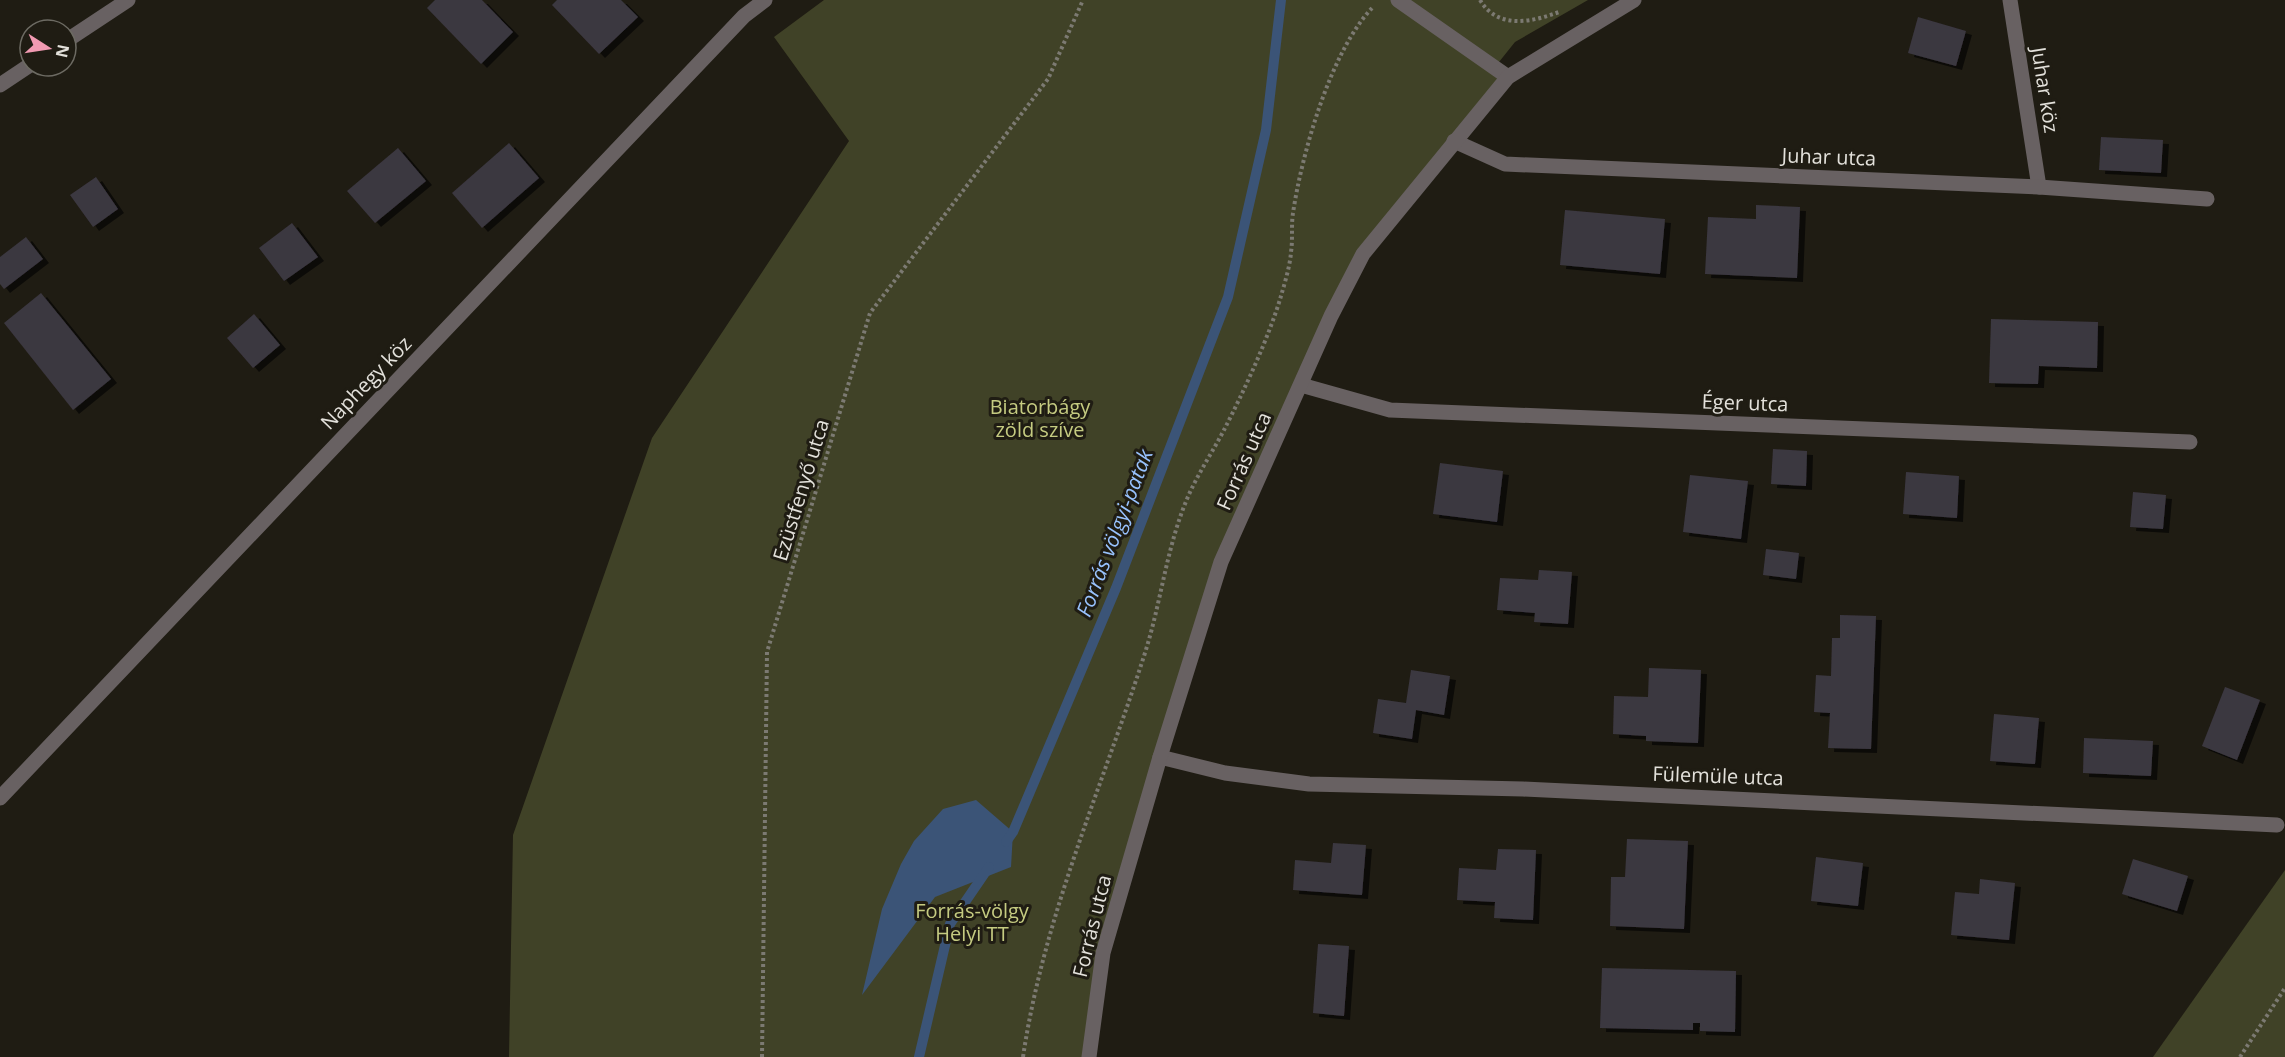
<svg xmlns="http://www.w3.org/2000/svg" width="2285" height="1057" viewBox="0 0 2285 1057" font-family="'Open Sans',sans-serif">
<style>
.green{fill:#404227}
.water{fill:#3b5477}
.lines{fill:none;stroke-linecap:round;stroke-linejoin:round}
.stream{stroke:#3b5477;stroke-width:10}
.building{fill:#3b3740;filter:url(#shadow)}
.path{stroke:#7c7a72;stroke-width:4;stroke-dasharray:3 3;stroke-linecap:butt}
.minor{stroke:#686162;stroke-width:15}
.labels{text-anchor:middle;stroke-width:6;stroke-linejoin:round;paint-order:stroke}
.street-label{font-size:20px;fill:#e3e1db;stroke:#1f1c13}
.park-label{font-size:20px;fill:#c5cb81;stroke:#1f1c13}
.water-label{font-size:21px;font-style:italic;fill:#98c2fd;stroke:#1f1c13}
</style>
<defs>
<filter id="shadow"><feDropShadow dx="6" dy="4" stdDeviation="0" flood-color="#0009"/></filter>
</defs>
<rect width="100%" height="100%" fill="#1f1c13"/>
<!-- green -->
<g class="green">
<path d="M824,0H1588L1515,42L1495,67L1508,77L1363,254L1221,562L1103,953L1089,1057H509L513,835L652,438L849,141L774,37Z"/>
<path d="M2285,870V1057H2153Z"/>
</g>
<!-- water -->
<path class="water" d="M976,800L1013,832L1011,867L935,897L862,995L882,909L901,864L914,841L943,809Z"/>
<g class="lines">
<!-- stream -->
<g class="stream">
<path d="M1006,842L1013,832L1116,588L1228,297L1266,130L1281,0"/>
<path d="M919,1057L950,924L989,867"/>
</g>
</g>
<!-- building -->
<g class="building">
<path d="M435,0H482L513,32L481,64L427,8Z"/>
<path d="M557,0H621L638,17L599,54L552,5Z"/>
<path d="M1918,17L1966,31L1956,66L1908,53Z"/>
<path d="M2101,137L2163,140L2161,173L2099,170Z"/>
<path d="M509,143L539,178L482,228L452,193Z"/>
<path d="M398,148L426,181L375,223L347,191Z"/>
<path d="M96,177L118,209L93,227L70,195Z"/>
<path d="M1756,205L1800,207L1797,278L1705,274L1708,217L1756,219Z"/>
<path d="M1565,210L1665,219L1660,274L1560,265Z"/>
<path d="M292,223L318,257L284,281L259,248Z"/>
<path d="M26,237L43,259L4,289L0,284V257Z"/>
<path d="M41,293L111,379L73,410L4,323Z"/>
<path d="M254,314L280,345L253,368L227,338Z"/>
<path d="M1991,319L2098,322L2097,368L2039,366L2038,384L1989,383Z"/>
<path d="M1773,449L1807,451L1806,486L1771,484Z"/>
<path d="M1440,463L1503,471L1497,522L1433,514Z"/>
<path d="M1906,472L1959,476L1957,518L1903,514Z"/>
<path d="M1690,475L1748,481L1741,539L1683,532Z"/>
<path d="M2133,492L2166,495L2163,529L2130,527Z"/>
<path d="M1766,549L1799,553L1796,579L1763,575Z"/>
<path d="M1539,570L1572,572L1568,624L1534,622L1535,613L1497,610L1500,578L1538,580Z"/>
<path d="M1840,615L1876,616L1871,749L1828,748L1830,713L1814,712L1816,675L1831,676L1832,638H1840Z"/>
<path d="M1649,668L1701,670L1698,743L1646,741V736L1613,734L1614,696L1648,697Z"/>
<path d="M1411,670L1450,676L1444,715L1416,710L1412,739L1373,733L1378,699L1406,703Z"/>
<path d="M2225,687L2260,700L2237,760L2202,746Z"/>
<path d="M1994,714L2039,718L2035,764L1990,761Z"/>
<path d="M2084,738L2153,741L2151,776L2083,773Z"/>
<path d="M1627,839L1688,841L1684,929L1610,926L1611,877H1625Z"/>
<path d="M1333,843L1366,845L1362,895L1293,890L1295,860L1331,863Z"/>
<path d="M1498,849L1536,850L1533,920L1494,918L1495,902L1457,900L1459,868L1496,870Z"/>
<path d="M1816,857L1863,863L1858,906L1811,901Z"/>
<path d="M2133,859L2188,876L2177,911L2122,894Z"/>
<path d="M1980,879L2015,883L2009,940L1951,935L1955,892L1979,894Z"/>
<path d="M1318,944L1349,946L1344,1016L1313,1013Z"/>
<path d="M1602,968L1736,971L1735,1032L1700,1031V1023H1693V1030L1600,1028Z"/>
</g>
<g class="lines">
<!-- path -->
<g class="path">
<path d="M1480,0C1498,30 1532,22 1559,12"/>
<path d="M762,1057L767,652L870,313L1048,79L1083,0"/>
<path d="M1023,1057C1044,916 1101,790 1144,656C1161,604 1166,549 1187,499C1197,475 1212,453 1224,430C1244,391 1269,337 1281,296C1285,282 1290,266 1291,252C1293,239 1291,226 1293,213C1302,153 1331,50 1373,7"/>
<path d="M2240,1057L2285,988"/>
</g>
<!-- minor -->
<g class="minor">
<path d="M1398,0L1508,77"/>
<path d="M2010,0L2039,187"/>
<path d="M66,41L128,0"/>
<path d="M0,85L30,65"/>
<path d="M1454,141L1505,164L2039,187L2207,199"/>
<path d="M1301,385L1390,410L2190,442"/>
<path d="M1160,757L1225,773L1309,784L1523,789L2277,825"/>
<path d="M0,798L744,16L765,0"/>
<path d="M1089,1057L1103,953L1160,757L1221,562L1331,316L1363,254L1508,77L1634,0"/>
</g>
</g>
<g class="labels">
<!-- street labels -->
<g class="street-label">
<text transform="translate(2045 90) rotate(81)" y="7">Juhar köz</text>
<text transform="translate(1829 157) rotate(2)" y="7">Juhar utca</text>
<text transform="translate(366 383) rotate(-46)" y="7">Naphegy köz</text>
<text transform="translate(1745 403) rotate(2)" y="7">Éger utca</text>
<text transform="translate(1244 461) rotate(-66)" y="7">Forrás utca</text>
<text transform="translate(801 490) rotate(-73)" y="7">Ezüstfenyő utca</text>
<text transform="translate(1718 776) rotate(2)" y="7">Fülemüle utca</text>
<text transform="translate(1092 926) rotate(-76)" y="7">Forrás utca</text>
</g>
<!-- park labels -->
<g class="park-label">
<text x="1040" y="414">Biatorbágy<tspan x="1040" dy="23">zöld szíve</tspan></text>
<text x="972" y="918">Forrás-völgy<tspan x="972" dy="23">Helyi TT</tspan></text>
</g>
<!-- water labels -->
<g class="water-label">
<text transform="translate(1115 533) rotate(-69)" y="7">Forrás völgyi-patak</text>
</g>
</g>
<!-- north arrow -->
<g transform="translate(48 48) rotate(102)"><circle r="28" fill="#1f1c13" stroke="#6d6b63" stroke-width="1.5"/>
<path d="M0-4.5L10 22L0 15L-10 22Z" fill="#f19ab2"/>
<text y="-9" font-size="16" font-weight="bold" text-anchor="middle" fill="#e3e1db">N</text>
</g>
</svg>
